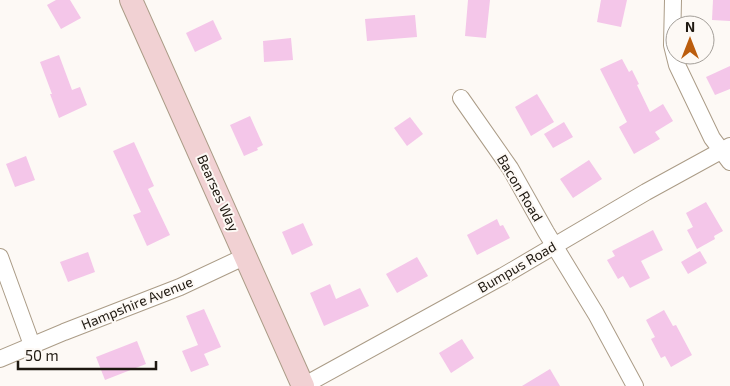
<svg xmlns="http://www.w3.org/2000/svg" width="730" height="386" viewBox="0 0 730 386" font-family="'Exo 2',sans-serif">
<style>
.building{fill:#f4c6e9}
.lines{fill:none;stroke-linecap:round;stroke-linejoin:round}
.street-casing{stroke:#ab9c87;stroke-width:18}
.secondary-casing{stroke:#ab9c87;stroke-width:24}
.street{stroke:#fff;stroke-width:16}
.secondary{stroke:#f1d1d3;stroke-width:22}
.labels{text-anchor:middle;stroke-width:4;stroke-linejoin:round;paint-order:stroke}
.street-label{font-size:14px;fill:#1e1810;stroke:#fdf9f5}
</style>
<rect width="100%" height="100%" fill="#fdf9f5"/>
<!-- building -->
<g class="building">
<path d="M56,0H70L81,18L61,29L47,5Z"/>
<path d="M468,0H490L486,38L465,36Z"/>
<path d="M601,0H627L621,27L597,22Z"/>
<path d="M713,0H730V21L712,20Z"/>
<path d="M415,15L417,37L367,41L365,19Z"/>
<path d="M213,20L222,39L195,52L186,33Z"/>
<path d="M291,38L293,60L264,62L263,41Z"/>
<path d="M59,55L72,90L80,87L87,105L59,118L50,94H52L40,62Z"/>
<path d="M622,59L629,72L632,70L639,84L637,85L650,112L663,104L673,121L655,132L660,139L634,154L619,127L627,122L600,69Z"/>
<path d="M730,66V89L715,95L706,77Z"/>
<path d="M537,94L554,122L531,136L515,107Z"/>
<path d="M250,116L263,145L257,148L258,150L244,156L230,125Z"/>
<path d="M410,117L423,134L407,146L394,128Z"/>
<path d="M564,122L573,137L553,148L544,134Z"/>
<path d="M134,142L154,186L148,189L170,235L147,246L133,215L141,212L113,151Z"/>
<path d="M26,156L35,180L15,187L6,164Z"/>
<path d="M589,160L602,179L573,198L560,179Z"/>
<path d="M706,202L723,231L714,236L715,239L697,249L687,230L693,227L686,213Z"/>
<path d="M497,219L500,226L503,225L510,238L477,255L467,235Z"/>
<path d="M303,223L313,245L292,255L282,232Z"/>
<path d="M653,230L663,250L641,261L650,278L630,288L623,276L618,279L607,260L615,256L612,251Z"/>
<path d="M700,251L707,263L688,274L681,262Z"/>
<path d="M88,252L95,272L68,282L60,262Z"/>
<path d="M417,257L428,276L397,293L386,274Z"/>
<path d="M330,284L336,299L360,288L369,306L324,326L310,293Z"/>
<path d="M204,309L221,347L204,354L209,365L191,372L182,351L198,345L186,316Z"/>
<path d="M664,310L673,326L676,325L692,355L671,367L665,356L661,358L651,339L655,337L646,320Z"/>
<path d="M462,339L474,358L451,373L439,353Z"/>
<path d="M137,341L146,364L105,380L96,357Z"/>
<path d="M550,369L560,386H522Z"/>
</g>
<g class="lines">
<!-- street casing -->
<g class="street-casing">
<g id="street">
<path d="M673,0L672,45L677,65L712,138L730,162"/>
<path d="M461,98L510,168L546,232L596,314L635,386"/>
<path d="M0,257L32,345"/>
<path d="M0,359L64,332L180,287L246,256"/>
<path d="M303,386L503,276L646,192L730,146"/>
</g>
</g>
<!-- secondary casing -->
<g class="secondary-casing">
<path id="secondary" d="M131,0L303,386"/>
</g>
<!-- street -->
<use href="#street" class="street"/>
<!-- secondary -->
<use href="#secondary" class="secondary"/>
</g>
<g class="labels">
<!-- street labels -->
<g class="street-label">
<text transform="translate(520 188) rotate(59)" y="5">Bacon Road</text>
<text transform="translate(218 193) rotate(66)" y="5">Bearses Way</text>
<text transform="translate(517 267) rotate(-30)" y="5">Bumpus Road</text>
<text transform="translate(137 303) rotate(-22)" y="5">Hampshire Avenue</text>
</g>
</g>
<!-- north arrow -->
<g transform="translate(690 40)"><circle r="24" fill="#fdf9f5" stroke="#a49f99"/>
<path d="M0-4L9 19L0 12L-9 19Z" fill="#bb5d0e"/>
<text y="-8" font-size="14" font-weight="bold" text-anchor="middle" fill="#1e1810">N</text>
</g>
<!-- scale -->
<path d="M18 361v8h138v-8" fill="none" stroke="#1e1810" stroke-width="2.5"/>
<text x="25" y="361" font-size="15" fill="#1e1810" stroke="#fdf9f5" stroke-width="4" paint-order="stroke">50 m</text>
</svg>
